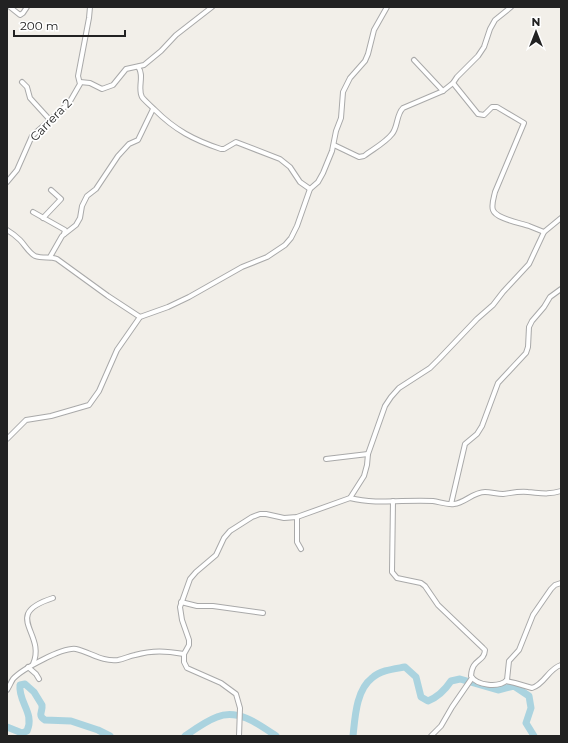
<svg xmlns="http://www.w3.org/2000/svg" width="568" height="743" viewBox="0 0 568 743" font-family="Montserrat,sans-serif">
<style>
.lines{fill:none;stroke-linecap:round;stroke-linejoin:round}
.river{stroke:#aad3df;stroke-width:7}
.minor-casing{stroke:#a9a9a9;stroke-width:6}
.minor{stroke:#fff;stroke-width:4}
.labels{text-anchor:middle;stroke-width:3.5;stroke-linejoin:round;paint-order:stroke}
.street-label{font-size:12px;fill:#222;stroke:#fff}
</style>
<rect width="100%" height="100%" fill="#f2efe9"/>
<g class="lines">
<!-- river -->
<g class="river">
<path d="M7,727L22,733L27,731C35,713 18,702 20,685L25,684L34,692L42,705C43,712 37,715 45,720L71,721L98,730L110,736"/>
<path d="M185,736C195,729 206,721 217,717C238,708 260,725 276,736"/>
<path d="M353,736C355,718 356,690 372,678C381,670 394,669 405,667L416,677L421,697L428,701C438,697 445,690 451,681L460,679L498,690L514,686L529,696L531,708L526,723L534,736"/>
</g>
<!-- minor casing -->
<g class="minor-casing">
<g id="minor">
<path d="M10,7L20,15L23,13L27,7"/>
<path d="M414,60L443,91"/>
<path d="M138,67C145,75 137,88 142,97C145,101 151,106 155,110C175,130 194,140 221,149H224L236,142L280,159L290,167L300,182L310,189"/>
<path d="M22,82L27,87L30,98L50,120"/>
<path d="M80,82L90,83L102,89L113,85L126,69L144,65L161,51L176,35L212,7"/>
<path d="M453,83L478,114L484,115L492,107H497L524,123L495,192C494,197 491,205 493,210C496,219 521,223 529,226C534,228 539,230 544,232"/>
<path d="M334,145L359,157L364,156C373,149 385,143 392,134C398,127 396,115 403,108L443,91L453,83L457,77L478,56L484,47L490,29L495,20L511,7"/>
<path d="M7,182L17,170L32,136L69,103L80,84L78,76L89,18L90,7"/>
<path d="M33,212L65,230L64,234"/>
<path d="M43,218L61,199L51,190"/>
<path d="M7,230C12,233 16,236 20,240C25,245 28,252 35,256C43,259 50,256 57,259L108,296L140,317"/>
<path d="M50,257L62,236L76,225L80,218L82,206L87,196L96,189L118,156L129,144L138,140L153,109"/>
<path d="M7,439L26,420L51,416L89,405L99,391L117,350L140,317L168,307L189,297L242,267L267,257L285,245L291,238L297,226L310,189L318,182L323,173L332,151L336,131L341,118L343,92L350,78L365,61L368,54L374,30L387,7"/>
<path d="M326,459L368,454"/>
<path d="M350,498C377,505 406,499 433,501C440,502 447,505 454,504C465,503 473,492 485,492C491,492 497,494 503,494C511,493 519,491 528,492C541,493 548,495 561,491"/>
<path d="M393,501L392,572L397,578L421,583L425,586L438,605L483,648L485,650C484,663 472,658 471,676C477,686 499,688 507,680L509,661L519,650L533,615L551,589L555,585L561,583"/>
<path d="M451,504L465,444L477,434L482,426L498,383L526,353L528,347L529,327L532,321L544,307L550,297L561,289"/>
<path d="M297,517V542L301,549"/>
<path d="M181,602L197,606H213L263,613"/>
<path d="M33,664C47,633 0,615 53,598"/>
<path d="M28,667L36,674L39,679"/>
<path d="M506,681L515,683L532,688C545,684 548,669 561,665"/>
<path d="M7,690C9,687 11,682 13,679C22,669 63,647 76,649C90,652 102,662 118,660C124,659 129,656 135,655C153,650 166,651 184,654"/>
<path d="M239,736L240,708L236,694L221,683L187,668L184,662V654L189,645V640L182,620L180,607L190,579L196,572L216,555L224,538L230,531L252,517L260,514H266L284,518L297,517L350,498L364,476L367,465L368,454L385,406L391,397L399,388L430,368L439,359L477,319L493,305L503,292L529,264L544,232L561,218"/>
<path d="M431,736L441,726L452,707L472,678"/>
</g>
</g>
<!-- minor -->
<use href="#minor" class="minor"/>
</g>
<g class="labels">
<!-- street labels -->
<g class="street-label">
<text transform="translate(51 120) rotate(-46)" y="4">Carrera 2</text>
</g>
</g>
<!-- border -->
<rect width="568" height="743" fill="none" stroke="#222222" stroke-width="16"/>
<!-- north arrow -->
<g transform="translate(536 32)" stroke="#ffffff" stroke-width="3" paint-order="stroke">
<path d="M0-3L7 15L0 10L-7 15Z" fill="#222222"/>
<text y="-6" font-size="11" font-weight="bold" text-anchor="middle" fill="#222222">N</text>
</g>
<!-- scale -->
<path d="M14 30v6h111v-6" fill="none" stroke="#222222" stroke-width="2"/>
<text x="20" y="30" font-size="12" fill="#222222" stroke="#ffffff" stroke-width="3" paint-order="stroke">200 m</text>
</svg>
